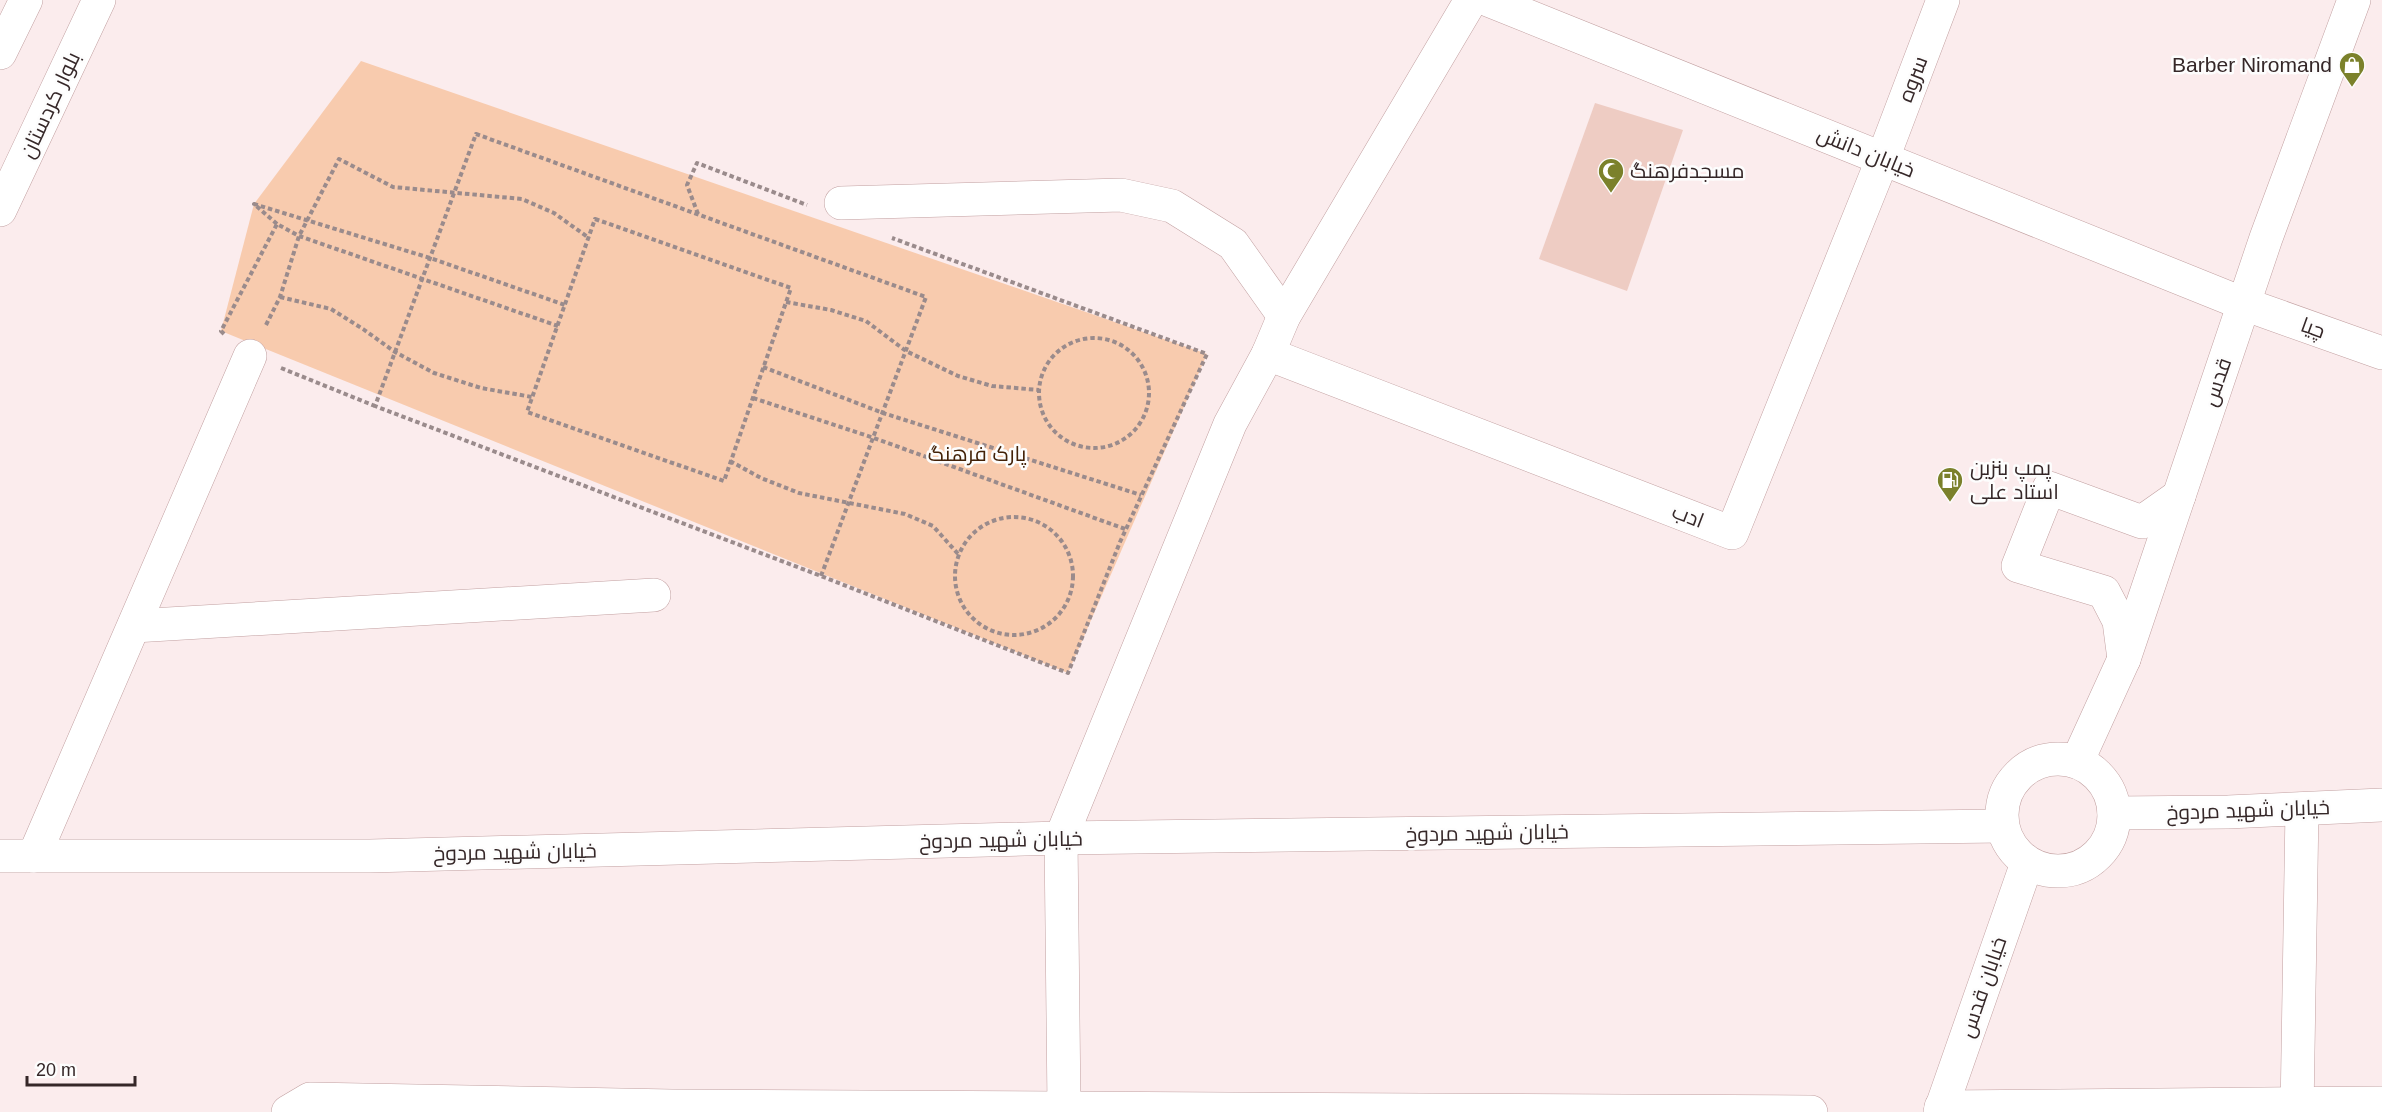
<svg xmlns="http://www.w3.org/2000/svg" width="2382" height="1112" viewBox="0 0 2382 1112" font-family="Arial,Cairo,sans-serif">
<style>
.green{fill:#f8cbae}
.building{fill:#eeccc3}
.lines{fill:none;stroke-linecap:round;stroke-linejoin:round}
.minor-casing{stroke:#c2a0a1;stroke-width:34}
.major-casing{stroke:#c2a0a1;stroke-width:34}
.path{stroke:#9a8b8c;stroke-width:4;stroke-dasharray:4.5 3;stroke-linecap:butt}
.minor{stroke:#fff;stroke-width:33}
.major{stroke:#fff;stroke-width:33}
.labels{text-anchor:middle;stroke-width:5;stroke-linejoin:round;paint-order:stroke}
.poi-label{font-size:21px;fill:#352728;stroke:#fdfdfd;text-anchor:start}
.street-label{font-size:21px;fill:#352728;stroke:#fdfdfd}
.park-label{font-size:21px;fill:#432208;stroke:#fdfdfd}
</style>
<rect width="100%" height="100%" fill="#fbeced"/>
<!-- green -->
<path class="green" d="M361,61L1207,354L1068,673L221,331L254,204Z"/>
<!-- building -->
<path class="building" d="M1595,103L1683,130L1627,291L1539,259Z"/>
<g class="lines">
<!-- minor casing -->
<g class="minor-casing">
<g id="minor">
<path d="M1488,0L2244,304L2382,353"/>
<path d="M841,203L1121,195L1172,206L1233,244L1284,316"/>
<path d="M1268,354L1732,533L1883,158L1943,0"/>
<path d="M134,626L654,595"/>
<path d="M2124,659L2119,621L2104,592L2018,566L2049,488L2142,522L2179,496"/>
<circle cx="2058" cy="815" r="56"/>
<path d="M2114,813L2228,812L2382,805"/>
<path d="M0,856H370L1061,838L2002,826"/>
<path d="M34,856L250,356"/>
<path d="M1064,1107L1061,838L1230,424L1268,354L1284,316L1471,0"/>
<path d="M1941,1107L2382,1103"/>
<path d="M288,1112L310,1099L672,1106L1811,1112"/>
<path d="M2297,1112L2302,809"/>
</g>
</g>
<!-- major casing -->
<g class="major-casing">
<g id="major">
<path d="M0,53L26,0"/>
<path d="M0,210L99,0"/>
<path d="M2077,762L2124,659L2266,238L2354,0"/>
<path d="M1940,1112L2027,863"/>
</g>
</g>
<!-- path -->
<g class="path">
<path d="M698,214L687,185L697,163L807,205"/>
<path d="M595,219L791,288L724,481L527,412Z"/>
<path d="M277,224L254,204L430,258L565,305"/>
<path d="M280,297L331,309L363,329L395,352L434,373L481,388L532,397"/>
<path d="M786,302L831,310L866,321L906,351L958,376L992,386L1039,390"/>
<path d="M266,325L280,297L299,236L339,159L393,187L522,199L554,213L589,238"/>
<path d="M224,334L221,331L277,224L299,236L558,326"/>
<circle cx="1094" cy="393" r="55"/>
<path d="M763,367L883,413L1141,495"/>
<path d="M281,368L375,406"/>
<path d="M753,398L874,438L1125,529"/>
<path d="M730,461L761,478L799,493L905,514L933,526L959,555"/>
<circle cx="1014" cy="576" r="59"/>
<path d="M821,576L926,297L476,134L375,406L821,576L1068,673L1120,542L1207,354L892,238"/>
</g>
<!-- minor -->
<use href="#minor" class="minor"/>
<!-- major -->
<use href="#major" class="major"/>
</g>
<!-- icons -->
<defs>
<g id="shop-pin" transform="scale(1.35)"><path d="M0 17L-7.5 6A9.5 9.5 0 1 1 7.5 6Z" fill="#7b812b" stroke="#fdfdfd"/><path d="M-5-2.5h2.3a2.7 3.5 0 0 1 5.4 0H5L5.5 6h-11ZM-1.5-2.5h3a1.5 2.3 0 0 0-3 0Z" fill="#fff"/></g>
<g id="mosque-pin" transform="scale(1.35)"><path d="M0 17L-7.5 6A9.5 9.5 0 1 1 7.5 6Z" fill="#7b812b" stroke="#fdfdfd"/><path d="M3.5-4.9A6 6 0 1 0 3.5 4.9A5 5 0 1 1 3.5-4.9Z" fill="#fff"/></g>
<g id="fuel-pin" transform="scale(1.35)"><path d="M0 17L-7.5 6A9.5 9.5 0 1 1 7.5 6Z" fill="#7b812b" stroke="#fdfdfd"/><path d="M-5.5-6h7V0h2V4h1.3V-2.5L3-4.5l.8-.8L6-3V5H2.5V1h-1V6h-7ZM-4.2-4.7v3.2H.2V-4.7Z" fill="#fff"/></g>
</defs>
<g fill-rule="evenodd">
<use href="#shop-pin" x="2352" y="65"/>
<use href="#mosque-pin" x="1611" y="171"/>
<use href="#fuel-pin" x="1950" y="480"/>
</g>
<g class="labels">
<!-- poi labels -->
<g class="poi-label">
<text x="2332" y="72" text-anchor="end">Barber Niromand</text>
<text x="1630" y="178">مسجدفرهنگ</text>
<text x="1970" y="475">پمپ بنزین<tspan x="1970" dy="24">استاد علی</tspan></text>
</g>
<!-- street labels -->
<g class="street-label">
<text transform="translate(1913 79) rotate(-69)" y="7">سروه</text>
<text transform="translate(50 105) rotate(-65)" y="7">بلوار کردستان</text>
<text transform="translate(1866 152) rotate(22)" y="7">خیابان دانش</text>
<text transform="translate(2313 328) rotate(20)" y="7">چیا</text>
<text transform="translate(2217 382) rotate(-71)" y="7">قدس</text>
<text transform="translate(1688 516) rotate(21)" y="7">ادب</text>
<text transform="translate(2248 810) rotate(-2)" y="7">خیابان شهید مردوخ</text>
<text transform="translate(1487 833) rotate(-1)" y="7">خیابان شهید مردوخ</text>
<text transform="translate(1001 840) rotate(-1)" y="7">خیابان شهید مردوخ</text>
<text transform="translate(515 852) rotate(-1)" y="7">خیابان شهید مردوخ</text>
<text transform="translate(1983 987) rotate(-71)" y="7">خیابان قدس</text>
</g>
<!-- park labels -->
<g class="park-label">
<text x="977" y="461">پارک فرهنگ</text>
</g>
</g>
<!-- scale -->
<path d="M27 1076v9h108v-9" fill="none" stroke="#352728" stroke-width="3"/>
<text x="36" y="1076" font-size="18" fill="#352728" stroke="#fdfdfd" stroke-width="4.5" paint-order="stroke">20 m</text>
</svg>
